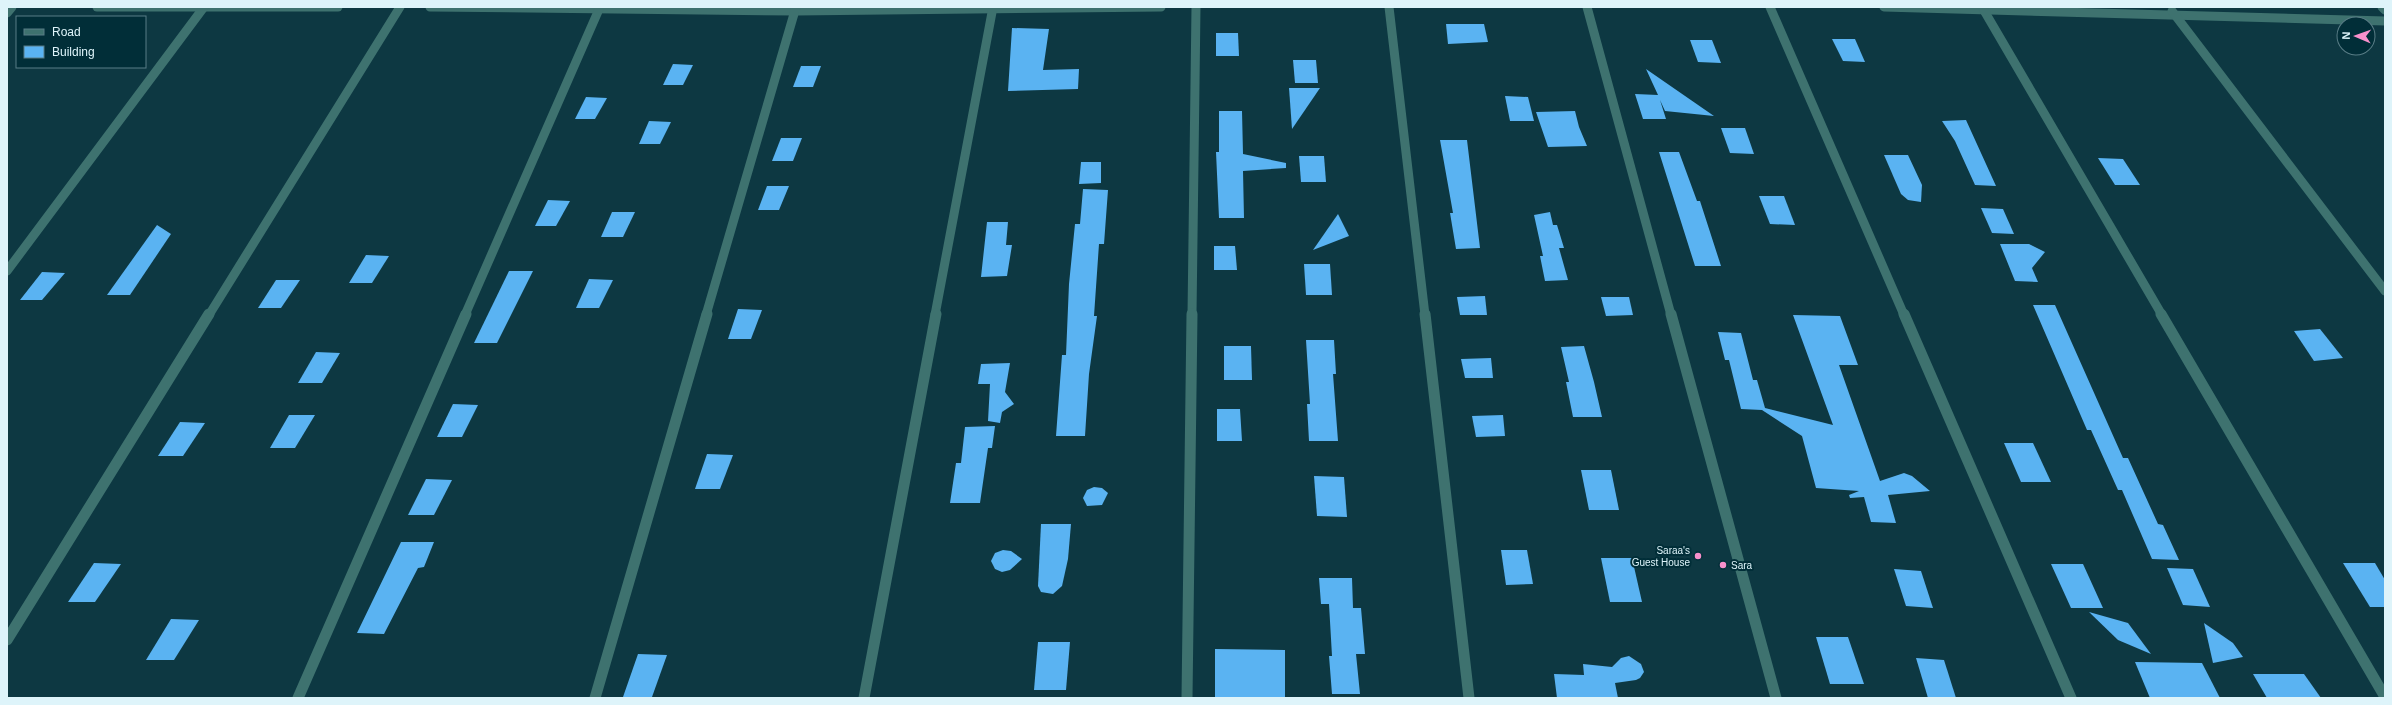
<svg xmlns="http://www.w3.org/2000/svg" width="2392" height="705" viewBox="0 0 2392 705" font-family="Helvetica,sans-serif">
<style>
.building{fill:#5ab3f2}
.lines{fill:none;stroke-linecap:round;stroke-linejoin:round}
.minor-far1{stroke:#3e726f;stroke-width:9}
.minor{stroke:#3e726f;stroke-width:11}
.poi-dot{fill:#f890cb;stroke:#012e38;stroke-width:1.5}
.labels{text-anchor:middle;stroke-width:4;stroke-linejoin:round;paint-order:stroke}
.poi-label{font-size:10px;fill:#def4fa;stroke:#012e38;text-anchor:end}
</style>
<rect width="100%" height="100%" fill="#0d3842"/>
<!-- building -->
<g class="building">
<path d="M1446,24H1484L1488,42L1448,44Z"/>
<path d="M1012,28L1049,29L1043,70L1079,69L1078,89L1008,91Z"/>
<path d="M1216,33H1238L1239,56H1216Z"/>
<path d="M1832,39H1855L1865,62L1843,61Z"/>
<path d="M1690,40H1712L1721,63L1698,62Z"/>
<path d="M1293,60H1316L1318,83H1295Z"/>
<path d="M673,64L693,65L683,85H663Z"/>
<path d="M801,66H821L813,87H793Z"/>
<path d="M1646,69L1714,116L1665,111L1660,100L1666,119H1643L1635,94L1658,95Z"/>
<path d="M1289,88H1320L1292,129Z"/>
<path d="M1505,96L1528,97L1534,121H1510Z"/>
<path d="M586,97L607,98L595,119H575Z"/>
<path d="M1219,111H1242L1243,154L1286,163V168L1243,171L1244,218H1219L1216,152H1219Z"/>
<path d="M1575,111L1579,127L1587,146L1548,147L1536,112Z"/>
<path d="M1966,120L1996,186L1975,185L1955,141L1942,121Z"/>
<path d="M649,121L671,122L660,144H639Z"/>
<path d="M1721,128H1745L1754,154L1730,153Z"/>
<path d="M781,138H802L793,161H772Z"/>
<path d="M1440,140H1467L1480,248L1456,249L1450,213H1453Z"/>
<path d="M1659,152H1679L1697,201H1700L1721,266H1695Z"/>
<path d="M1884,155H1908L1922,185L1921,202L1908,200L1901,194Z"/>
<path d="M1299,156H1324L1326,182H1301Z"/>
<path d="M2098,158L2123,159L2140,185H2115Z"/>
<path d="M1081,162H1101V183L1079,184Z"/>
<path d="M767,186H789L779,210H758Z"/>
<path d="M1083,189L1108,190L1104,244H1099L1094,316H1097L1089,374L1085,436H1056L1062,355H1066L1069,284L1075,224H1080Z"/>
<path d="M1759,196H1784L1795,225L1770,224Z"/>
<path d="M548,200L570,201L556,226H535Z"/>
<path d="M1981,208L2003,209L2014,234L1992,233Z"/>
<path d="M612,212H635L623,237H601Z"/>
<path d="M1550,212L1553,225H1557L1564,248H1559L1568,280L1545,281L1540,256H1543L1534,215Z"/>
<path d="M1338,214L1349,236L1313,250Z"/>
<path d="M987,222H1008L1006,245H1012L1007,276L981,277Z"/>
<path d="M157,225L171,234L130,295H107Z"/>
<path d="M2000,244H2029L2045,252L2032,268L2038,282L2015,281Z"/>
<path d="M1214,246H1235L1237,270H1214Z"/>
<path d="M366,255L389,256L372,283H349Z"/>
<path d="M1304,264H1330L1332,295H1306Z"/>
<path d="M509,271H533L497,343H474Z"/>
<path d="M42,272L65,273L42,300H20Z"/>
<path d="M589,279L613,280L599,308H576Z"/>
<path d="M276,280H300L281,308H258Z"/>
<path d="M1485,296L1487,315H1460L1457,297Z"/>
<path d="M1601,297H1629L1633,315L1606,316Z"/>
<path d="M2033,305H2055L2123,458H2128L2158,524L2163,525L2179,560L2152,559L2122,490H2118L2091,430H2087Z"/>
<path d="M738,309L762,310L751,339H728Z"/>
<path d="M1793,315L1840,316L1858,365H1839L1880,481L1904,473L1912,476L1930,491L1888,495L1896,523L1871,522L1864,497L1850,498L1849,495L1859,491L1816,488L1802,436L1762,410L1741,409L1729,360H1725L1718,332L1741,333L1753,380H1757L1765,408L1833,425Z"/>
<path d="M2320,329L2343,358L2314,361L2294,331Z"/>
<path d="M1306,340H1334L1336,374H1333L1338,441H1309L1307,404H1310Z"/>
<path d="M1224,346H1251L1252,380H1224Z"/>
<path d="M1584,346L1594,382L1602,417H1573L1566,382H1569L1561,347Z"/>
<path d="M316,352L340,353L322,383H298Z"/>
<path d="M1491,358L1493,378H1465L1461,359Z"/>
<path d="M1010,363L1005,392L1014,404L1002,412L1000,423L988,421L990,384H978L981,364Z"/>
<path d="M453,404L478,405L462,437H437Z"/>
<path d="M1217,409H1240L1242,441H1217Z"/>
<path d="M289,415H315L295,448H270Z"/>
<path d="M1503,415L1505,436L1476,437L1472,416Z"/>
<path d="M180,422L205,423L183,456H158Z"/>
<path d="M995,426L992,448H988L980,503H950L956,463H961L965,427Z"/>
<path d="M2004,443H2033L2051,482H2021Z"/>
<path d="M707,454L733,455L720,489H695Z"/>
<path d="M1581,470H1611L1619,510H1589Z"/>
<path d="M1314,476L1344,477L1347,517L1317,516Z"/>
<path d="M426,479L452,480L434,515H408Z"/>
<path d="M1094,487L1102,488L1108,493L1102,505L1087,506L1083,498L1087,490Z"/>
<path d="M1041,524H1071L1068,559L1062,586L1053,594L1041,592L1038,586Z"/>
<path d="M401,542H434L424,567L418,568L384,634L357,633Z"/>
<path d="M1003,550L1011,551L1022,559L1010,570L1002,572L995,569L991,561L995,553Z"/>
<path d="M1501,550H1527L1533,584L1506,585Z"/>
<path d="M1601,558H1632L1642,602H1610Z"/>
<path d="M94,563L121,564L95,602H68Z"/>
<path d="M2343,563H2375L2385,580V607H2370Z"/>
<path d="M2051,564H2083L2103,608H2071Z"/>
<path d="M2167,568L2193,569L2210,607L2183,605Z"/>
<path d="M1894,569L1921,571L1933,608L1906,606Z"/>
<path d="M1319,578H1352L1353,608H1361L1365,654H1356L1360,694H1332L1329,656H1332L1329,604H1321Z"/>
<path d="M2089,612L2128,623L2151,654L2118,640Z"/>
<path d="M171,619L199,620L174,660H146Z"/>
<path d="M2204,623L2233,643L2243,657L2213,663Z"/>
<path d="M1816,637H1848L1864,684H1830Z"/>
<path d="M1038,642H1070L1066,690H1034Z"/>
<path d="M1215,649L1285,650V698H1215Z"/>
<path d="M638,654L667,655L652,697H623Z"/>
<path d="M1629,656L1641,664L1644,672L1640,678L1636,680L1615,683L1618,698H1557L1554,674L1584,675L1583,664L1612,667L1621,658Z"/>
<path d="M1916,658L1944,660L1956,698H1928Z"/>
<path d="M2135,662L2202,663L2220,698H2150Z"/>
<path d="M2253,674H2304L2321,698H2267Z"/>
</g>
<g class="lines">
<!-- minor-far1 -->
<g class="minor-far1">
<path d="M97,7H338"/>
<path d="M430,7L796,11L1161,7"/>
<path d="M1389,7L1425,315"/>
<path d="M1587,7L1671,315"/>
<path d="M1770,7L1904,315"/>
<path d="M1884,7L2385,21"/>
<path d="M1982,7L2162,315"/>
<path d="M2382,7L2385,10"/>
<path d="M2172,11L2385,291"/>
<path d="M7,13L12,7"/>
<path d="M7,271L204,7"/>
<path d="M209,315L400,7"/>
<path d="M465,315L600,7"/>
<path d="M706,315L796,7"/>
<path d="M935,315L993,7"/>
<path d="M1192,315L1196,7"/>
</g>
<!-- minor -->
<g class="minor">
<path d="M1425,314L1469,698"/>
<path d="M1671,314L1776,698"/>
<path d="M1904,314L2071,698"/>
<path d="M2161,314L2385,697"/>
<path d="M7,640L209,314"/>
<path d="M298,698L466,314"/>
<path d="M595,698L707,314"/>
<path d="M864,698L936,314"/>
<path d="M1187,698L1192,314"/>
</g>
</g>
<!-- markers -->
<g class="poi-dot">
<circle cx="1698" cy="556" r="4"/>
<circle cx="1723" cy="565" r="4"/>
</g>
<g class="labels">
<!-- poi labels -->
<g class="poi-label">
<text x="1690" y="554">Saraa's<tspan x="1690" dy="12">Guest House</tspan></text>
<text x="1731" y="569" text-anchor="start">Sara</text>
</g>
</g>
<!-- border -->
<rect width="2392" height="705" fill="none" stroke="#def4fa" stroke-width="16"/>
<!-- legend -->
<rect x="16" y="16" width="130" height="52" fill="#012e38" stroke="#597d86"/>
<rect x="24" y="29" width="20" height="6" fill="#3e726f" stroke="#597d86"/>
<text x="52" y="36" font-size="12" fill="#def4fa">Road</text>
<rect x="24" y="46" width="20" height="12" fill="#5ab3f2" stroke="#597d86"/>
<text x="52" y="56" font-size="12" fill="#def4fa">Building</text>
<!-- north arrow -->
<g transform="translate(2356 36) rotate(272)"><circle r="19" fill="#012e38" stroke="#597d86"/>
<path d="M0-3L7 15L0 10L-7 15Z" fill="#f890cb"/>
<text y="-6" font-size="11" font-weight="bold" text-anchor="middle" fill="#def4fa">N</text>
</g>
</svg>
